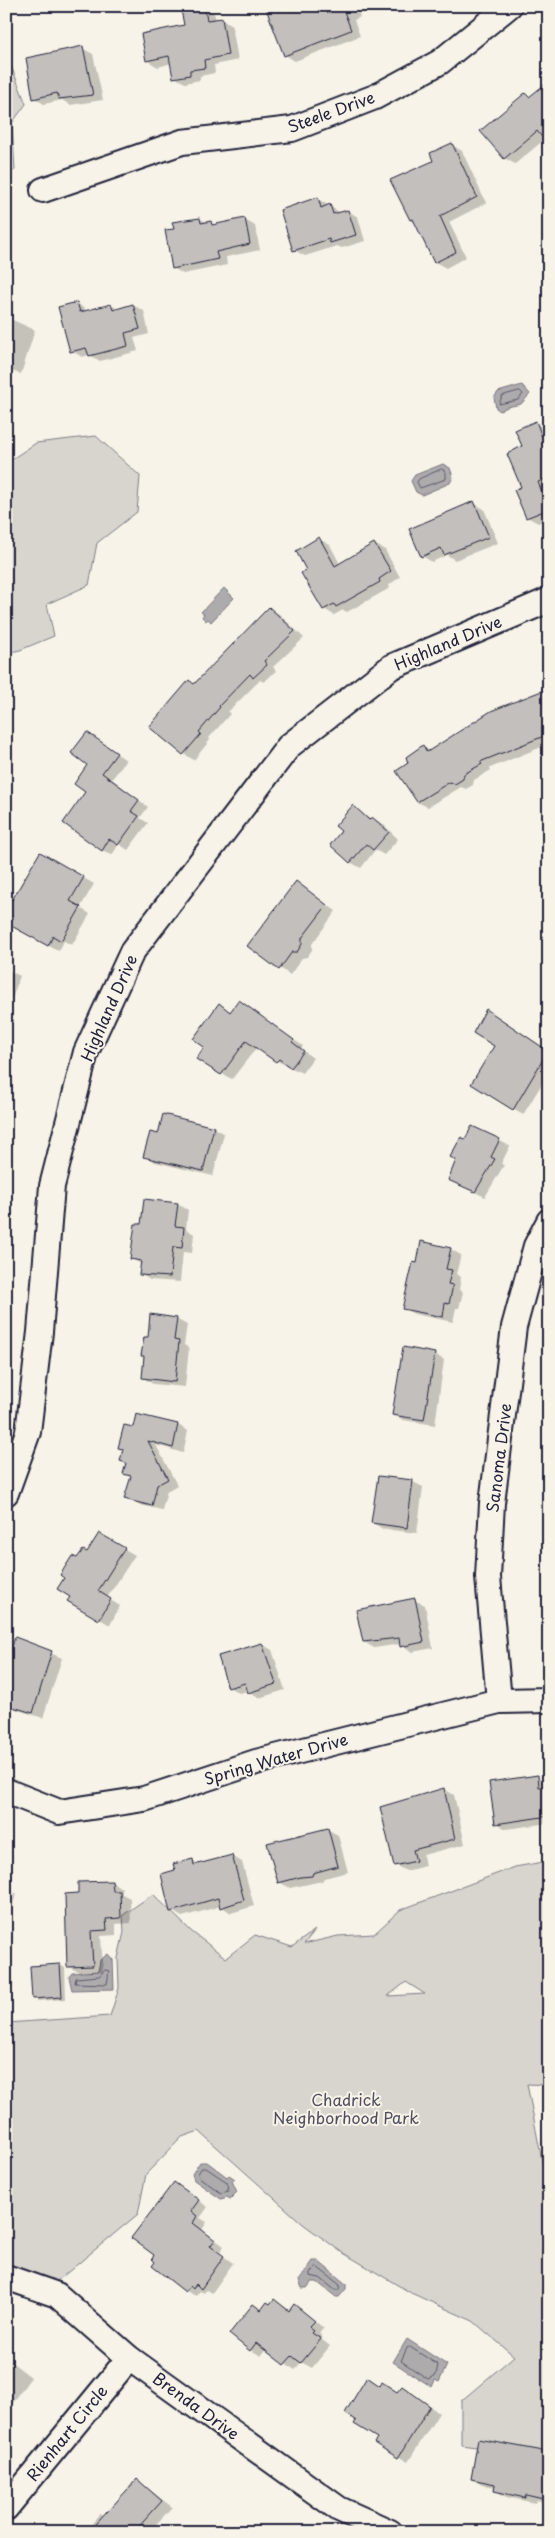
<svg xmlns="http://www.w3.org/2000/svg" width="555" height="2538" viewBox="0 0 555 2538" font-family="'Playpen Sans',sans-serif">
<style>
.green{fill:#d8d5cf;stroke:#7d7c85;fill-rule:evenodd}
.water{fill:#aeabad;stroke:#76747f}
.shadow{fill:#0003}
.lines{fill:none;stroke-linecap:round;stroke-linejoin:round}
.shore{stroke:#5a5969;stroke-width:1}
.building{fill:#c2bfbd;stroke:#22223b}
.minor-casing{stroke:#22223b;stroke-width:28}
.minor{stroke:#f7f3e8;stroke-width:24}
.labels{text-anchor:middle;stroke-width:4;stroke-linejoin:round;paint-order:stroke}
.street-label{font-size:16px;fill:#22223b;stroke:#f7f3e8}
.park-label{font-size:16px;fill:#504f60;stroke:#f7f3e8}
</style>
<rect width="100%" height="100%" fill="#f7f3e8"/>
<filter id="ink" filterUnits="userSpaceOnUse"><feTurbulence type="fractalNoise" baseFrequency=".02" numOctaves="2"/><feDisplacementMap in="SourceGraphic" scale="10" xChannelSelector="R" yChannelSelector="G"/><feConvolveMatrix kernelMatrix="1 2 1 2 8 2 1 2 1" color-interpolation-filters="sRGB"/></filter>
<g filter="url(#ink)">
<!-- green -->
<g class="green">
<path d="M6,53L26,104L12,123L15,170L6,175Z"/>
<path d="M96,436L140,476L137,512L97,543L89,585L47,604L54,636L20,650L6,653V463L36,443Z"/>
<path d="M549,1861V2085L527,2084L543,2166L546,2120L549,2121V2457L461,2445V2401L514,2356L473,2321L411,2293L340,2251L303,2224L199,2131L182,2137L146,2174L138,2214L56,2282L6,2275V2023L110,2016L119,1988L118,1958L124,1932L123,1915L153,1894L192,1932L226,1958L255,1935L292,1947L315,1930L304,1944L338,1936L374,1934L400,1910L515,1867ZM406,1982L425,1994L388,1996Z"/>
</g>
<!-- water -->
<g class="water">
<path d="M522,385L530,394L521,404L507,407L500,411L496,408L494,398L498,392Z"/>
<path d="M443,464L450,468L453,477L450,483L422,495L416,492L411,481L415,475Z"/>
<path d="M224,588L234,598L211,622L208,619L206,621L202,617L204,614L201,612Z"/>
<path d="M108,1954L113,1960L114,1989L72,1990L69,1977L72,1973L98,1971L100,1960Z"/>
<path d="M200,2162H207L227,2177L229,2175L235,2179L232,2181L237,2192L230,2199L227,2197L221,2199L194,2180L192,2174Z"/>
<path d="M313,2261H318L346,2284V2289L339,2297H336L317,2282H312L307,2288H302L299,2280Z"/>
<path d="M407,2339L447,2365L439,2382L435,2380L432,2387L393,2362Z"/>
</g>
<!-- shadow -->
<g class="shadow">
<path d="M266,6H356L360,17L354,20L360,36L295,61L285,55Z"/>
<path d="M204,7L214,13L216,20L221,19L232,25L238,60L214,65L215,73L200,76V80L185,83L174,77L172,63L158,67L148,61Z"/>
<path d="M82,48L93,54L103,100L70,105L62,100L44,104L34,98Z"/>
<path d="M526,95L531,98L545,139L515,164L504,158Z"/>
<path d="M452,145L462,151L486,203L449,222L466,257L446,268L435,262L416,223L410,220L434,162Z"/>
<path d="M318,199L341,213L348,211L358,217L365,241L342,248L337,246L305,256L294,250Z"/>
<path d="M200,219L216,226L245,220L255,226L260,250L226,257L227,265L183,274L173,268Z"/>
<path d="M77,303L87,311L111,305L118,309L133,305L144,311L149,334L134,338L138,351L100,361L89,355L82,357L72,351Z"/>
<path d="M6,317L35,330L21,374L6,369Z"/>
<path d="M535,423L546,429L549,435V519L538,523L527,517L523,487V447Z"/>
<path d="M474,503L484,509L498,543L455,560L447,555L432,562L422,556Z"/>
<path d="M319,539L330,545L340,564L374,544L385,550L400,577L389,585L390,588L347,612L343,610L334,615L324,609Z"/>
<path d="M269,608L279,614L304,638L273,667L276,671L264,682L260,680L228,712L230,714L209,738L210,740L194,760L184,754L195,685Z"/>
<path d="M549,689V744L490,768L491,770L474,780L473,785L466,789L461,787L428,807L417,802L410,764L423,747L430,751Z"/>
<path d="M87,733L126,760L112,779L148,807L140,818L148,823L128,850L119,844L112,855L102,850L87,791L89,765Z"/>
<path d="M353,806L371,820L373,818L383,824L398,839L384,855L375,850L361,868L350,862Z"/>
<path d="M40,853L94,884L80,908L90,914L72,945L64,941L59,951L6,923L13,902Z"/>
<path d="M296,883L336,911L312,944V950L307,957L302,958L290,975L249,946Z"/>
<path d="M6,969L20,976L6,1016L9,1017L6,1024Z"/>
<path d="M239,1002L303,1046L301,1049L313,1058L302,1073L277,1061L257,1047L232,1079L222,1074L206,1047L219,1005L232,1012Z"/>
<path d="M496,1016L549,1051V1072L523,1115L513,1109L496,1046Z"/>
<path d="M164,1115L214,1128L224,1134L213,1176L155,1162L144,1156L159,1136Z"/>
<path d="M472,1127L510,1146L501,1164L504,1165L485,1197L460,1185L457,1160Z"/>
<path d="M178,1204L188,1210L186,1229L194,1234L192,1253L183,1252L180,1282L150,1280L140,1274L141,1264L132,1259L142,1226Z"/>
<path d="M450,1249L461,1255L456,1274L461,1277L459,1290L463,1292L459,1308H456L453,1322L414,1314L403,1308L418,1265Z"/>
<path d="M176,1319L187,1325L184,1345L189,1348L185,1387L153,1384L143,1378L146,1357L142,1355L149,1339Z"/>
<path d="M434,1354L444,1360L435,1425L403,1420L393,1414Z"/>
<path d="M137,1416L178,1425L188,1431L183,1453L156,1445L177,1485L167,1491L162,1510L136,1504L126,1498L132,1478L125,1474L127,1463L124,1450L120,1447L134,1428Z"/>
<path d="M413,1482L423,1487L417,1533L383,1529L373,1523Z"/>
<path d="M100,1535L135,1555L107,1598L120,1606L110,1625L69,1601L72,1596L65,1577L78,1560L87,1554Z"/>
<path d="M414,1600L425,1605L433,1648L412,1652L401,1644L374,1648L364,1642Z"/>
<path d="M15,1638L62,1658L43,1718L6,1706V1688Z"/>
<path d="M262,1644L272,1650L285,1690L259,1698L248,1691L239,1693L229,1687Z"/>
<path d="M537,1777L547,1783L549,1788V1823L506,1829L496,1823Z"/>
<path d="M444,1789L454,1795L465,1844L423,1855L425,1866L406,1871L395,1865Z"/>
<path d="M327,1829L338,1835L348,1872L324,1878L322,1881L290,1888L279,1882Z"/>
<path d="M232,1856L242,1862L254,1906L231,1913L221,1906L182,1917L172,1911L176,1871L192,1860L200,1865Z"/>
<path d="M6,1882L9,1883L7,1888L17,1894L6,1919Z"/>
<path d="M112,1882L122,1888V1894L130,1898L131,1923L116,1924V1935L101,1936L103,1972H79L69,1967Z"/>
<path d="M60,1965L65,1968L66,1999L38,2001L33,1998Z"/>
<path d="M184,2190L208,2207L200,2218L207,2222L202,2230L224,2246L219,2253L233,2263L212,2293L206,2290L204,2293L200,2291L196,2296L186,2291L156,2262Z"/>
<path d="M274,2300L291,2311L294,2306L324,2328L319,2333L323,2338L321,2339L330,2346L312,2368L301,2362L295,2370L266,2349L261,2356L251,2350L262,2311Z"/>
<path d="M6,2358L31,2377L6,2413Z"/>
<path d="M381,2387L398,2393H412L439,2413L408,2462L375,2443L379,2437Z"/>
<path d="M549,2453V2503L536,2500L535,2503L506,2497L496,2491V2487L482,2485L472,2479Z"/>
<path d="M137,2480L172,2507L149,2532H85L100,2514L104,2516Z"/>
</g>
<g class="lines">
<!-- shore -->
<g class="shore">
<path d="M520,391L523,394L518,400L499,404L502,396Z"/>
<path d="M442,469L446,472V479L420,488L417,482L419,479Z"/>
<path d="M105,1970L109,1971L107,1984L75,1983L76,1978L99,1976Z"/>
<path d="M202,2168H206L227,2182L228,2191L221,2193L199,2177L198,2174Z"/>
<path d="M317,2267L340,2285L339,2290H335L320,2278L310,2276V2273Z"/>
<path d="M410,2347L438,2365L436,2375L428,2379L401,2361L407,2348Z"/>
</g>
</g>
<!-- building -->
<g class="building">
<path d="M204,6L207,20L222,18L228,55L204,60L205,68L190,70V75L173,78L169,56L146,61L141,34L184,25L181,10Z"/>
<path d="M265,6H289L291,11L306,6H342L351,30L284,56Z"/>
<path d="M83,46L93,95L59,99L57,93L33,99L26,58Z"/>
<path d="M549,81V146L537,131L504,159L480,131L525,93L529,97Z"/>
<path d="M452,143L477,197L440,216L456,252L434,263L413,219L410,220L390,180L433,161L430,153Z"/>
<path d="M318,197L321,208L330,204L333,214L348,210L356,235L330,243L329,239L293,251L280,210Z"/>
<path d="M200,218L201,223L211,221L212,225L245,218L250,244L216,252L218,259L172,269L165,230L174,229L172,222Z"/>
<path d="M77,302L80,312L111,304L113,310L133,304L140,329L125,333L128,346L89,356L86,348L70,352L58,307Z"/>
<path d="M536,421L542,437L549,434V477L538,482L549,509L526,518L514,490L521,487L507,454L522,446L515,430Z"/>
<path d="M474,501L489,537L444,555L441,548L421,557L409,529Z"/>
<path d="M319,537L335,566L374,543L391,571L379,579L380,582L336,607L334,604L323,610L301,573L306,570L296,551Z"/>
<path d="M269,607L295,631L264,661L267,665L253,678L250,674L219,706L220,707L199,732L201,734L183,755L149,727L189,680L194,684Z"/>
<path d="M549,688V734L480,762L482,764L464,774L463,779L455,784L450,782L417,802L396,771L408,763L406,757L423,745L427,752L491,711Z"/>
<path d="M87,732L117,753L102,773L139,800L131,811L139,816L118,845L109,839L102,851L63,823L85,792L74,784L87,765L71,753Z"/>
<path d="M353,805L369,820L372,817L389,832L373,850L366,844L350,863L330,845L341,831L335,826Z"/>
<path d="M40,852L84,877L70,901L81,907L61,941L53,936L48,946L6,923V897L12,900Z"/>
<path d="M296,881L327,905L302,938V944L297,952H292L279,970L247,946Z"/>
<path d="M239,1000L294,1040L292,1042L304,1051L291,1068L279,1059L276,1062L246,1041L221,1075L196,1059L204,1047L193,1039L219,1003L230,1012Z"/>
<path d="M486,1009L548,1051L513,1110L471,1084L494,1046L473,1033Z"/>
<path d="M163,1114L214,1127L203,1171L143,1157L150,1132L158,1134Z"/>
<path d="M472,1126L500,1139L491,1157L495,1159L475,1192L448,1180L456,1160L450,1157L461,1137L465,1139Z"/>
<path d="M144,1199L178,1203L175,1226L184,1227L182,1248L173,1247L170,1277L139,1275L141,1261L130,1259L135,1224H141Z"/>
<path d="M421,1241L451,1248L446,1269L452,1270L448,1284L453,1285L449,1304L445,1303L443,1317L402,1309L413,1262L417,1263Z"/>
<path d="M150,1314L177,1318L174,1340L179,1341L175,1382L142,1378L144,1356H141L144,1337H148Z"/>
<path d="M403,1347L435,1353L424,1420L392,1415Z"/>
<path d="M136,1414L178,1424L173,1448L148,1441L168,1479L157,1485L152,1506L124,1499L131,1476L123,1474L126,1463L120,1461L123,1449L118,1448L124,1425L133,1427Z"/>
<path d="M378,1476L413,1480L407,1528L371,1523Z"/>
<path d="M99,1533L125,1548L98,1591L111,1599L99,1620L67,1601L70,1597L57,1589L64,1578L60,1575L72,1556L77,1558L83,1550L87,1552Z"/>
<path d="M415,1598L424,1642L400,1647L399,1638L363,1642L356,1610Z"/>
<path d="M15,1637L52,1651L33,1713L6,1705V1663Z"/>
<path d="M262,1643L276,1684L248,1693L245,1683L228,1688L218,1656Z"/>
<path d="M538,1775L539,1787L549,1786V1816L495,1824L489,1782Z"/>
<path d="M444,1788L455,1839L413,1850L416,1861L394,1866L380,1807Z"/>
<path d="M328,1828L338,1866L313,1873L312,1876L301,1877L278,1883L267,1843Z"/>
<path d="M232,1855L244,1900L220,1908L218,1898L170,1912L161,1874L175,1870L173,1864L193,1859L194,1865Z"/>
<path d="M112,1881L113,1891H120L121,1918L106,1919L107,1930L91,1931L93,1966L67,1967L65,1894L78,1893V1882Z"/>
<path d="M60,1964L62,1997L32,1999L30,1966Z"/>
<path d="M174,2182L199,2200L191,2211L197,2216L193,2223L215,2240L210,2246L224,2256L201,2289L196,2284L193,2289L190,2286L185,2292L152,2266L155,2262L152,2259L154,2255L131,2238Z"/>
<path d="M274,2299L289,2311L294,2304L315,2321L309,2327L314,2331L312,2333L321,2339L301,2363L292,2356L284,2365L256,2343L250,2351L229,2334L253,2304L261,2310L267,2302L270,2304Z"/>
<path d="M367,2377L380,2386L382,2382L397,2392L402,2386L430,2406L398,2458L374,2443L377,2438L354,2424L356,2421L345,2413Z"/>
<path d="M478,2439L549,2452V2471L543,2499L526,2495L525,2498L494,2491L495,2484L471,2479Z"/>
<path d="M137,2479L162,2501L134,2532H89Z"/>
</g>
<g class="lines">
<!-- minor casing -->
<g class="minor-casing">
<g id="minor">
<path d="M43,190L182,142L292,129L375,97L440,62L509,6"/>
<path d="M6,1493L28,1432L40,1332L52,1186L86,1052L132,952L289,746L391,667L549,600"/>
<path d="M499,1701L488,1577L492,1503L514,1327L536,1246L549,1221"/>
<path d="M6,1791L59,1812L144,1799L256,1762L499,1701L549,1700"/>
<path d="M6,2277L57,2295L129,2358L339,2509L390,2532"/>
<path d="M6,2508L129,2358"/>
</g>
</g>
<!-- minor -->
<use href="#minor" class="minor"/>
</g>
</g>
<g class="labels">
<!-- street labels -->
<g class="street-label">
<text transform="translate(331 112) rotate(-20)" y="6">Steele Drive</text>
<text transform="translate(448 643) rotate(-23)" y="6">Highland Drive</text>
<text transform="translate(109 1008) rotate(-66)" y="6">Highland Drive</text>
<text transform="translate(499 1458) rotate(-83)" y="6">Sanoma Drive</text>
<text transform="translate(276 1759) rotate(-16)" y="6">Spring Water Drive</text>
<text transform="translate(196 2406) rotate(36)" y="6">Brenda Drive</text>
<text transform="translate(67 2433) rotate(-51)" y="6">Rienhart Circle</text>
</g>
<!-- park labels -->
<g class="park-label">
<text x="346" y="2106">Chadrick<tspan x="346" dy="18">Neighborhood Park</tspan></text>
</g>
</g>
<!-- margin -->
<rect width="555" height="2538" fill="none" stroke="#f7f3e8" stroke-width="25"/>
<rect x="12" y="12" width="530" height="2513" fill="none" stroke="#22223b" stroke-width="2" filter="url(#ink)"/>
</svg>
